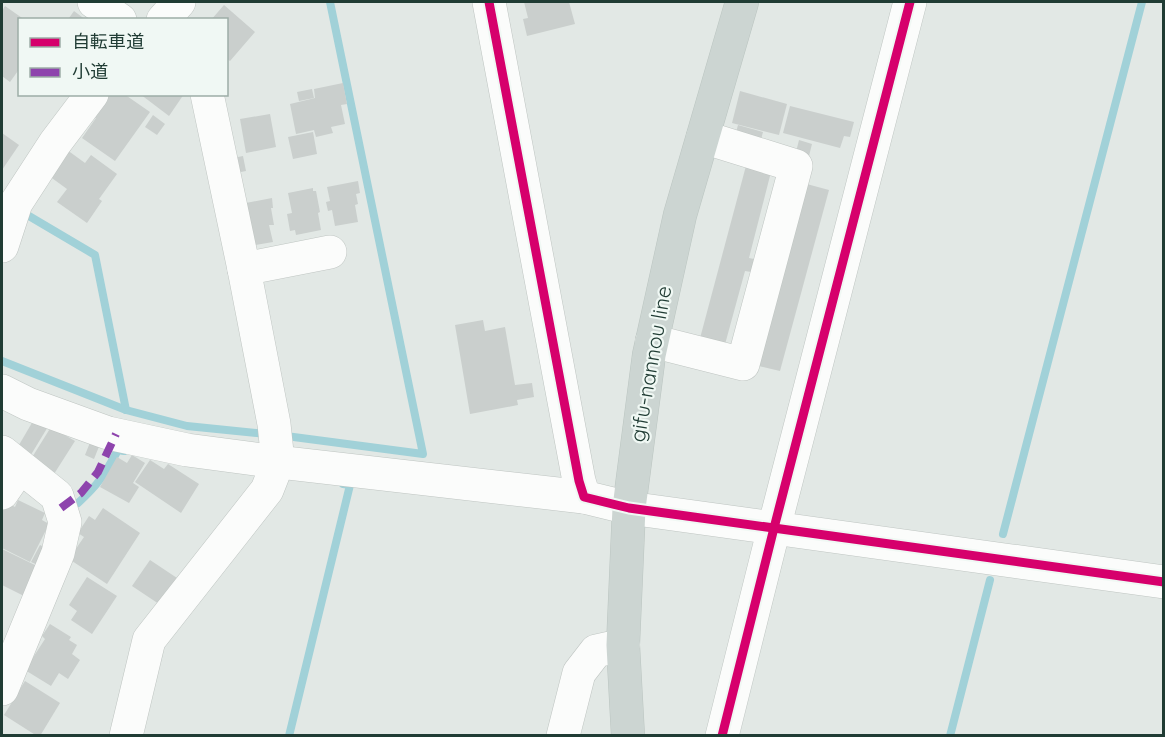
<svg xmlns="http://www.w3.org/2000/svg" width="1165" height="737" viewBox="0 0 1165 737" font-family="Quicksand,'Noto Sans JP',sans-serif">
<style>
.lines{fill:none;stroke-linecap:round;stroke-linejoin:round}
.stream{stroke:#a1d1d8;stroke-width:8}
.building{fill:#cacfcd}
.minor-casing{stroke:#bfc5c2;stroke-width:34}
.major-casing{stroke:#bbc5c1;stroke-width:34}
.minor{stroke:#fbfcfb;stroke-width:33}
.major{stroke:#ccd5d2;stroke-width:33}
.quiet{stroke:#8e44ad;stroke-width:8;stroke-dasharray:15 8;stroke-linecap:butt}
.cycleway-casing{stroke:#f0f8f4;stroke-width:13}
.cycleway{stroke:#d6006c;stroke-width:9}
.labels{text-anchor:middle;stroke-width:4.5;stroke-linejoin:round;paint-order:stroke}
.street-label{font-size:21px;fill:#203c34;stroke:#f0f8f4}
</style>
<rect width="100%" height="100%" fill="#e2e8e5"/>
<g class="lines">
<!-- stream -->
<g class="stream">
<path d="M29,216L95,255L126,410"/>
<path d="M2,361L126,410L187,426L266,434"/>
<path d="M286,436L423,454L330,2"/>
<path d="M78,503C98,485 105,474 118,450L124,451"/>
<path d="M1003,534L1142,2"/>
<path d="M289,736L350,485L343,484"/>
<path d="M950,736L990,580"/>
</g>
</g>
<!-- building -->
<g class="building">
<path d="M524,2H569L575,24L527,36L523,19L528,18Z"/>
<path d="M224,5L255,32L230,61L226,58V20H211Z"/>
<path d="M5,6L25,20H20V68L10,82L2,76V11Z"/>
<path d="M74,11L86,20H71L69,18Z"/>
<path d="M343,83L347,104L341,105L345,124L331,127L333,133L316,137L314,130L296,134L290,104L315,98L314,89Z"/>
<path d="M312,89L314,98L299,101L297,92Z"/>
<path d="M740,91L787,104L779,135L732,123Z"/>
<path d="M105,94L111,96L112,94H124L150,112L115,161L82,138L96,118L91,115Z"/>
<path d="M140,94H184L169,116Z"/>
<path d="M790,106L854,122L850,137L844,136L840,148L783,133Z"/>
<path d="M270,114L276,147L246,153L240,119Z"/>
<path d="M153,115L165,124L157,135L145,127Z"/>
<path d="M738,125L763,132L759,147L734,140Z"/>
<path d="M313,132L317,154L293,159L288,137Z"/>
<path d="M2,133L19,145L2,170Z"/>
<path d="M799,140L812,144L808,160L795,156Z"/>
<path d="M63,147L85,163L91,155L117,174L99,199L102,201L87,223L57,202L67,189L45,173Z"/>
<path d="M243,156L246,171L231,174L228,159Z"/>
<path d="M747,162L772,168L749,258L754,259L751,272L745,271L724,348L699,342Z"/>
<path d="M358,181L360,193L356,194L358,204L355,205L358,222L335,226L332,210L328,211L326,202L330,201L327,187Z"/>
<path d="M803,183L829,190L780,371L754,365Z"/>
<path d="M313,188V191H316L320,212L318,213L321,230L296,235L295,230L290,231L287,214L292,213L288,193Z"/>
<path d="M272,198L273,208H271L274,225H269L273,242L249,246L241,204Z"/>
<path d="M483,320L485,331L505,327L515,385L532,383L534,397L517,400L518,405L470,414L455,325Z"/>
<path d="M36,416L49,425L29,458L16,450Z"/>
<path d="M51,427L75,441L54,474L31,459Z"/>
<path d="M91,440L100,444L94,459L85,455Z"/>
<path d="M132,455L145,463L133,483L139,487L129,503L100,487L117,457L127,463Z"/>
<path d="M150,460L164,469L168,464L199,484L181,513L135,482Z"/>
<path d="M18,500L45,513L42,520L49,524L30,562L2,548V506L4,501L15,507Z"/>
<path d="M103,508L140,533L107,584L69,559L84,537L78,533L89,516L95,520Z"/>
<path d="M40,545L48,549L40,566L31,562Z"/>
<path d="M2,549L41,568L26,597L2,585Z"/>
<path d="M150,560L180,580L162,606L132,586Z"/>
<path d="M87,577L117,596L92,634L71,620L77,611L69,605Z"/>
<path d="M50,624L71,637L69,640L77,645L72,654L80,660L68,679L59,673L51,686L25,670L45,639L42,636Z"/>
<path d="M25,681L60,703L40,736H37L4,715Z"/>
</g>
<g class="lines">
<!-- minor casing -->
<g class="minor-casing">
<g id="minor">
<path d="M94,2L120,20"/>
<path d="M489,2L579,481L584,497L629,508L1164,582"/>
<path d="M163,20L179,2"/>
<path d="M2,246L16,203L55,143L92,94"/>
<path d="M244,269L330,252"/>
<path d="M652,341L743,364L796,166L703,137"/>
<path d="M2,391L28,404L108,433L187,450L278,462L584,497"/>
<path d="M2,452L57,496L65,522L58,553L2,689"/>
<path d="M2,493L20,467"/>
<path d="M126,736L149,640L267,490L278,462L274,424L244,269L207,94"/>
<path d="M563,736L579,673L596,651L623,645"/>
<path d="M722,736L774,528L910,2"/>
</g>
</g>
<!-- major casing -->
<g class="major-casing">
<path id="major" d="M628,736L623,645L629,508L649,355L680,215L742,2"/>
</g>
<!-- minor -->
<use href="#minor" class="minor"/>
<!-- major -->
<use href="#major" class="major"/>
<!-- quiet -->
<path class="quiet" d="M61,508L81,493L98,472L116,434"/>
<!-- cycleway casing -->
<g class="cycleway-casing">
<g id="cycleway">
<path d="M489,2L579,481L584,497L629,508L1164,582"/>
<path d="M722,736L774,528L910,2"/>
</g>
</g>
<!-- cycleway -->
<use href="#cycleway" class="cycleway"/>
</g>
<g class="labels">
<!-- street labels -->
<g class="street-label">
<text transform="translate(651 364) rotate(-80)" y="7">gifu-nannou line</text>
</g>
</g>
<!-- border -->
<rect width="1165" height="737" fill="none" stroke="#203c34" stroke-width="6"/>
<!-- legend -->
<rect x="18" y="18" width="210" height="78" fill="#f0f8f4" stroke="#9dada7" stroke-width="1.5"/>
<rect x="30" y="38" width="30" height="9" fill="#d6006c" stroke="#9dada7" stroke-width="1.5"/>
<text x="72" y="48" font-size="18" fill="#203c34">自転車道</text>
<rect x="30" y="68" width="30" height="9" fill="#8e44ad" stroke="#9dada7" stroke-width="1.5"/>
<text x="72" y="78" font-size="18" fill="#203c34">小道</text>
</svg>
